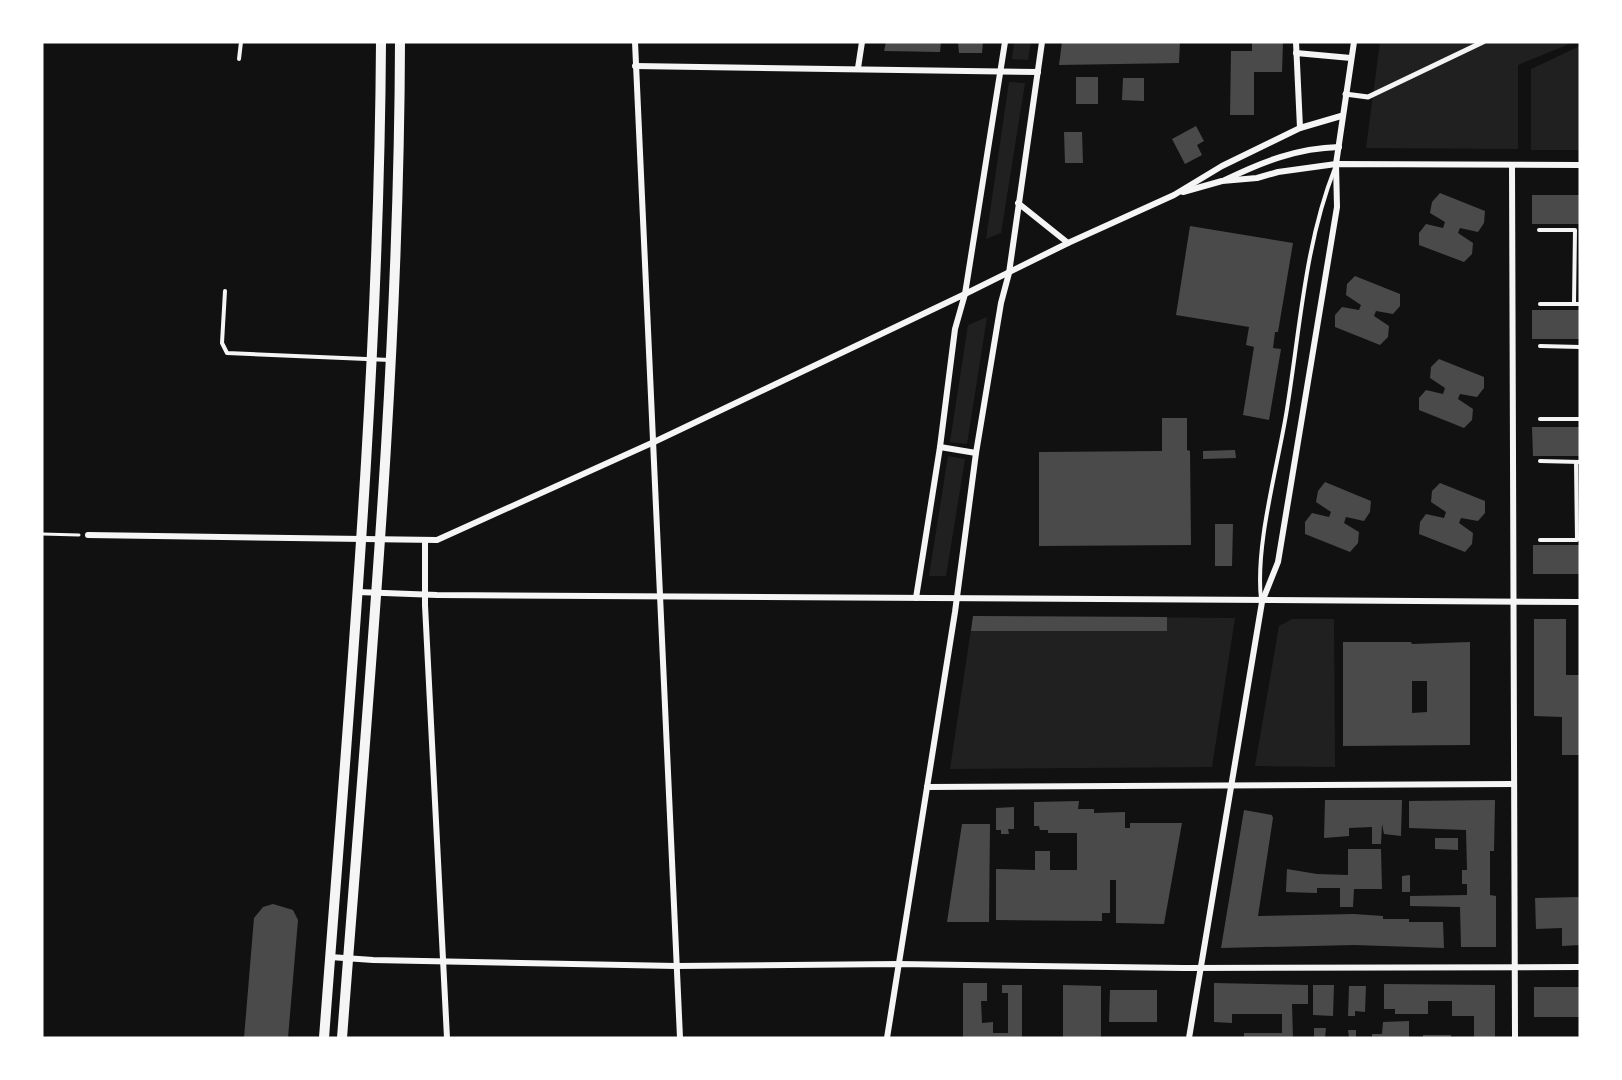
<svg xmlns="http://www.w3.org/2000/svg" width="1622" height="1080" viewBox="0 0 1622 1080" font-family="Cabin,sans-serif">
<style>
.green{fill:#202020}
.building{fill:#4a4a4a;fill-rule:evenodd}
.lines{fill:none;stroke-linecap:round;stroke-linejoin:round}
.path{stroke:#f5f5f5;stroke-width:3}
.service{stroke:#f5f5f5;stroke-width:4}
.pedestrian{stroke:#f5f5f5;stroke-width:5}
.minor{stroke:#f5f5f5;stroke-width:6}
.secondary{stroke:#f5f5f5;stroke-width:10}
</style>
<rect width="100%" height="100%" fill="#111"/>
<!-- green -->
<g class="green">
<path d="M1014,42H1031L1028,60L1012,59Z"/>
<path d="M1380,42H1574L1518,65V149L1366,148Z"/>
<path d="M1580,46V150H1531V69Z"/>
<path d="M1009,82L1025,83L1001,233L986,239Z"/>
<path d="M987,317L967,444L950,442L968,325Z"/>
<path d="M948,456L965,459L946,576H929Z"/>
<path d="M973,616L1235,618L1212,767L950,769Z"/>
<path d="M1292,619H1334L1335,767L1255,766L1279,626Z"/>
</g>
<!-- building -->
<g class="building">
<path d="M886,42H941L940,52L884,51Z"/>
<path d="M958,42H983L982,53H959Z"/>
<path d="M1062,42H1180L1179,63L1059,65Z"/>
<path d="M1252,42H1283L1282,72H1254V115H1230L1231,51H1252Z"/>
<rect x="1076" y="77" width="22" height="27"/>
<path d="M1123,78H1144V101L1122,100Z"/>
<path d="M1196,126L1204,141L1197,145L1202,155L1185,164L1172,139Z"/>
<path d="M1064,132H1082L1083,163H1065Z"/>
<path d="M1440,193L1485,211L1484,223L1478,232L1460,228L1458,233L1473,243L1472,254L1464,262L1419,245V233L1426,224L1443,228L1445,222L1430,213L1432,202Z"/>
<rect x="1532" y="195" width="48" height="29"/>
<path d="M1190,226L1293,243L1278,332H1275L1273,348L1281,349L1269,420L1243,415L1254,347L1246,345L1249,327L1176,315Z"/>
<path d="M1355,276L1400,294V306L1393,314L1376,311L1374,316L1389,326L1388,337L1380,345L1335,327V315L1342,307L1359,310L1361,305L1346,295L1347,284Z"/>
<rect x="1532" y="310" width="48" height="29"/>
<path d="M1439,359L1484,377V388L1477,397L1460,394L1458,399L1473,409L1472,420L1464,428L1419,410V398L1426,390L1443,394L1445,388L1430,378L1431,367Z"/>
<path d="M1162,418H1187V450L1190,451L1191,545L1039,546V452L1162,451Z"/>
<path d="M1532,427H1580V456H1533Z"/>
<path d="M1235,450L1236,458L1203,459V451Z"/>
<path d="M1325,482L1371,501L1370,512L1364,521L1346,517L1344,523L1359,532L1358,543L1350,552L1305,534V522L1312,513L1329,517L1331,512L1316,502L1318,491Z"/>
<path d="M1440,483L1485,501V513L1478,521L1461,518L1459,523L1473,533L1472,544L1465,552L1419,534L1420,522L1426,514L1444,518L1446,512L1431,502L1432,491Z"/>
<path d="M1215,524H1233L1232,566H1215Z"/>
<rect x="1533" y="545" width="47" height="29"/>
<path d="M973,616L1167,617V631H971Z"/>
<path d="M1534,619H1566V675H1580V755H1562V717L1534,716Z"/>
<path d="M1343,642H1411L1412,644L1470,642V745L1343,746ZM1412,681H1427V712L1412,713Z"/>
<path d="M1325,800H1402L1401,836L1384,834L1382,824L1381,844H1372V827L1349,828V836L1324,838Z"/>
<path d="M1495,800L1494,851H1490V895L1496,896V947H1461L1460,907L1410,906V896L1467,895V884H1462V870H1467L1466,830L1409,828V801Z"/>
<path d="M1079,801L1078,809H1094V813L1125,812V828H1130V823H1182L1164,924L1116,923V880H1110V913H1102V921L996,920V869L1035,870V851H1050V870H1077V833H1048V830H1040L1039,826H1034V802Z"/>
<path d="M1014,807V829H1008L1009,834H1001V830H996V808Z"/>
<path d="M1244,810L1272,815L1273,818L1258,916L1354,914L1383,916V919H1409V922H1443L1444,948L1354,945L1221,948Z"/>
<path d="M962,824H990L989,922H947Z"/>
<path d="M1435,838H1458V850L1435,849Z"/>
<path d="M1348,849H1381L1382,889H1354L1353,907H1340V888H1317V893L1286,892L1287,869L1317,874L1348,875Z"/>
<path d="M1410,875V892H1402V876Z"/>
<path d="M1580,897V945L1562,946V928L1536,929L1535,898Z"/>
<path d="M273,904L293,910L298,920L288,1038H244L254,918L263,907Z"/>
<path d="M963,983H987V1001H981L982,1023L993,1022V1033H1008V993H1002V985H1022V1038H963Z"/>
<path d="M1214,983L1308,985V1004H1292L1293,1038H1244V1033H1282V1014H1232V1023L1214,1022Z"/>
<path d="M1384,984L1495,985V1038H1474V1016H1452V1001H1428V1014H1395V1009H1384Z"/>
<path d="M1063,985L1101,986V1038H1063Z"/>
<path d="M1313,985H1334L1333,1016L1313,1015Z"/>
<path d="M1349,986H1366L1365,1012L1355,1011V1016H1348Z"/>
<rect x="1534" y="987" width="46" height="30"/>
<path d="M1110,990H1157V1022H1109Z"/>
<path d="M1409,1021V1038H1372V1034H1382L1383,1022Z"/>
<path d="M1314,1028H1326L1325,1038H1314Z"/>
<path d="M1348,1030H1356V1038H1349Z"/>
<rect x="1423" y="1035" width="28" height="3"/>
</g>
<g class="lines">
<!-- path -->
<path class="path" d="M42,534L79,535"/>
<!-- service -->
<g class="service">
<path d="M239,59L241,42"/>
<path d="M1539,230H1575L1574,304"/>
<path d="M225,291L222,343L227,353L390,360"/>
<path d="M1540,304H1580"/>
<path d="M1540,346L1580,347"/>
<path d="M1540,419H1580"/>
<path d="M1540,461L1580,462"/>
<path d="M1540,540H1577L1576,462"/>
<path d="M1261,599C1255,544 1278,466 1287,409C1300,329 1305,243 1335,168"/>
</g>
<!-- pedestrian -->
<path class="pedestrian" d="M1345,94L1368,97L1483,42"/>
<!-- minor -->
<g class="minor">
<path d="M635,42L680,1038"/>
<path d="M1296,42L1300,128"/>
<path d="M1296,53L1351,58"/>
<path d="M635,66L1038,72"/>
<path d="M858,68L862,42"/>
<path d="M1512,165L1515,1038"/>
<path d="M1225,180C1262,162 1297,148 1339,147"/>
<path d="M1183,192L1222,181L1257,178L1278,172L1336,164L1580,165"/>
<path d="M1018,203L1068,243"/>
<path d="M940,447L976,453"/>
<path d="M88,535L437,540L654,442L965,294L1068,243L1174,195L1222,166L1300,128L1341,116"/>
<path d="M425,541V605L447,1038"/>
<path d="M358,592L437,595L1580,602"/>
<path d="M916,598L940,447L955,329L965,294L1005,42"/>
<path d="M927,787L1514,784"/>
<path d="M330,957L373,960L676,966L899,964L1184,968L1580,967"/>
<path d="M887,1038L955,612L976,453L1001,303L1009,273L1042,42"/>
<path d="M1189,1038L1262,602L1278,562L1337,207L1336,164L1354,42"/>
</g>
<!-- secondary -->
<g class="secondary">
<path d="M324,1038C349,706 379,375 381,42"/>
<path d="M342,1038C367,706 399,375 400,42"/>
</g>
</g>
<!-- border -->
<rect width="1622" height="1080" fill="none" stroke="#ffffff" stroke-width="87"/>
</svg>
